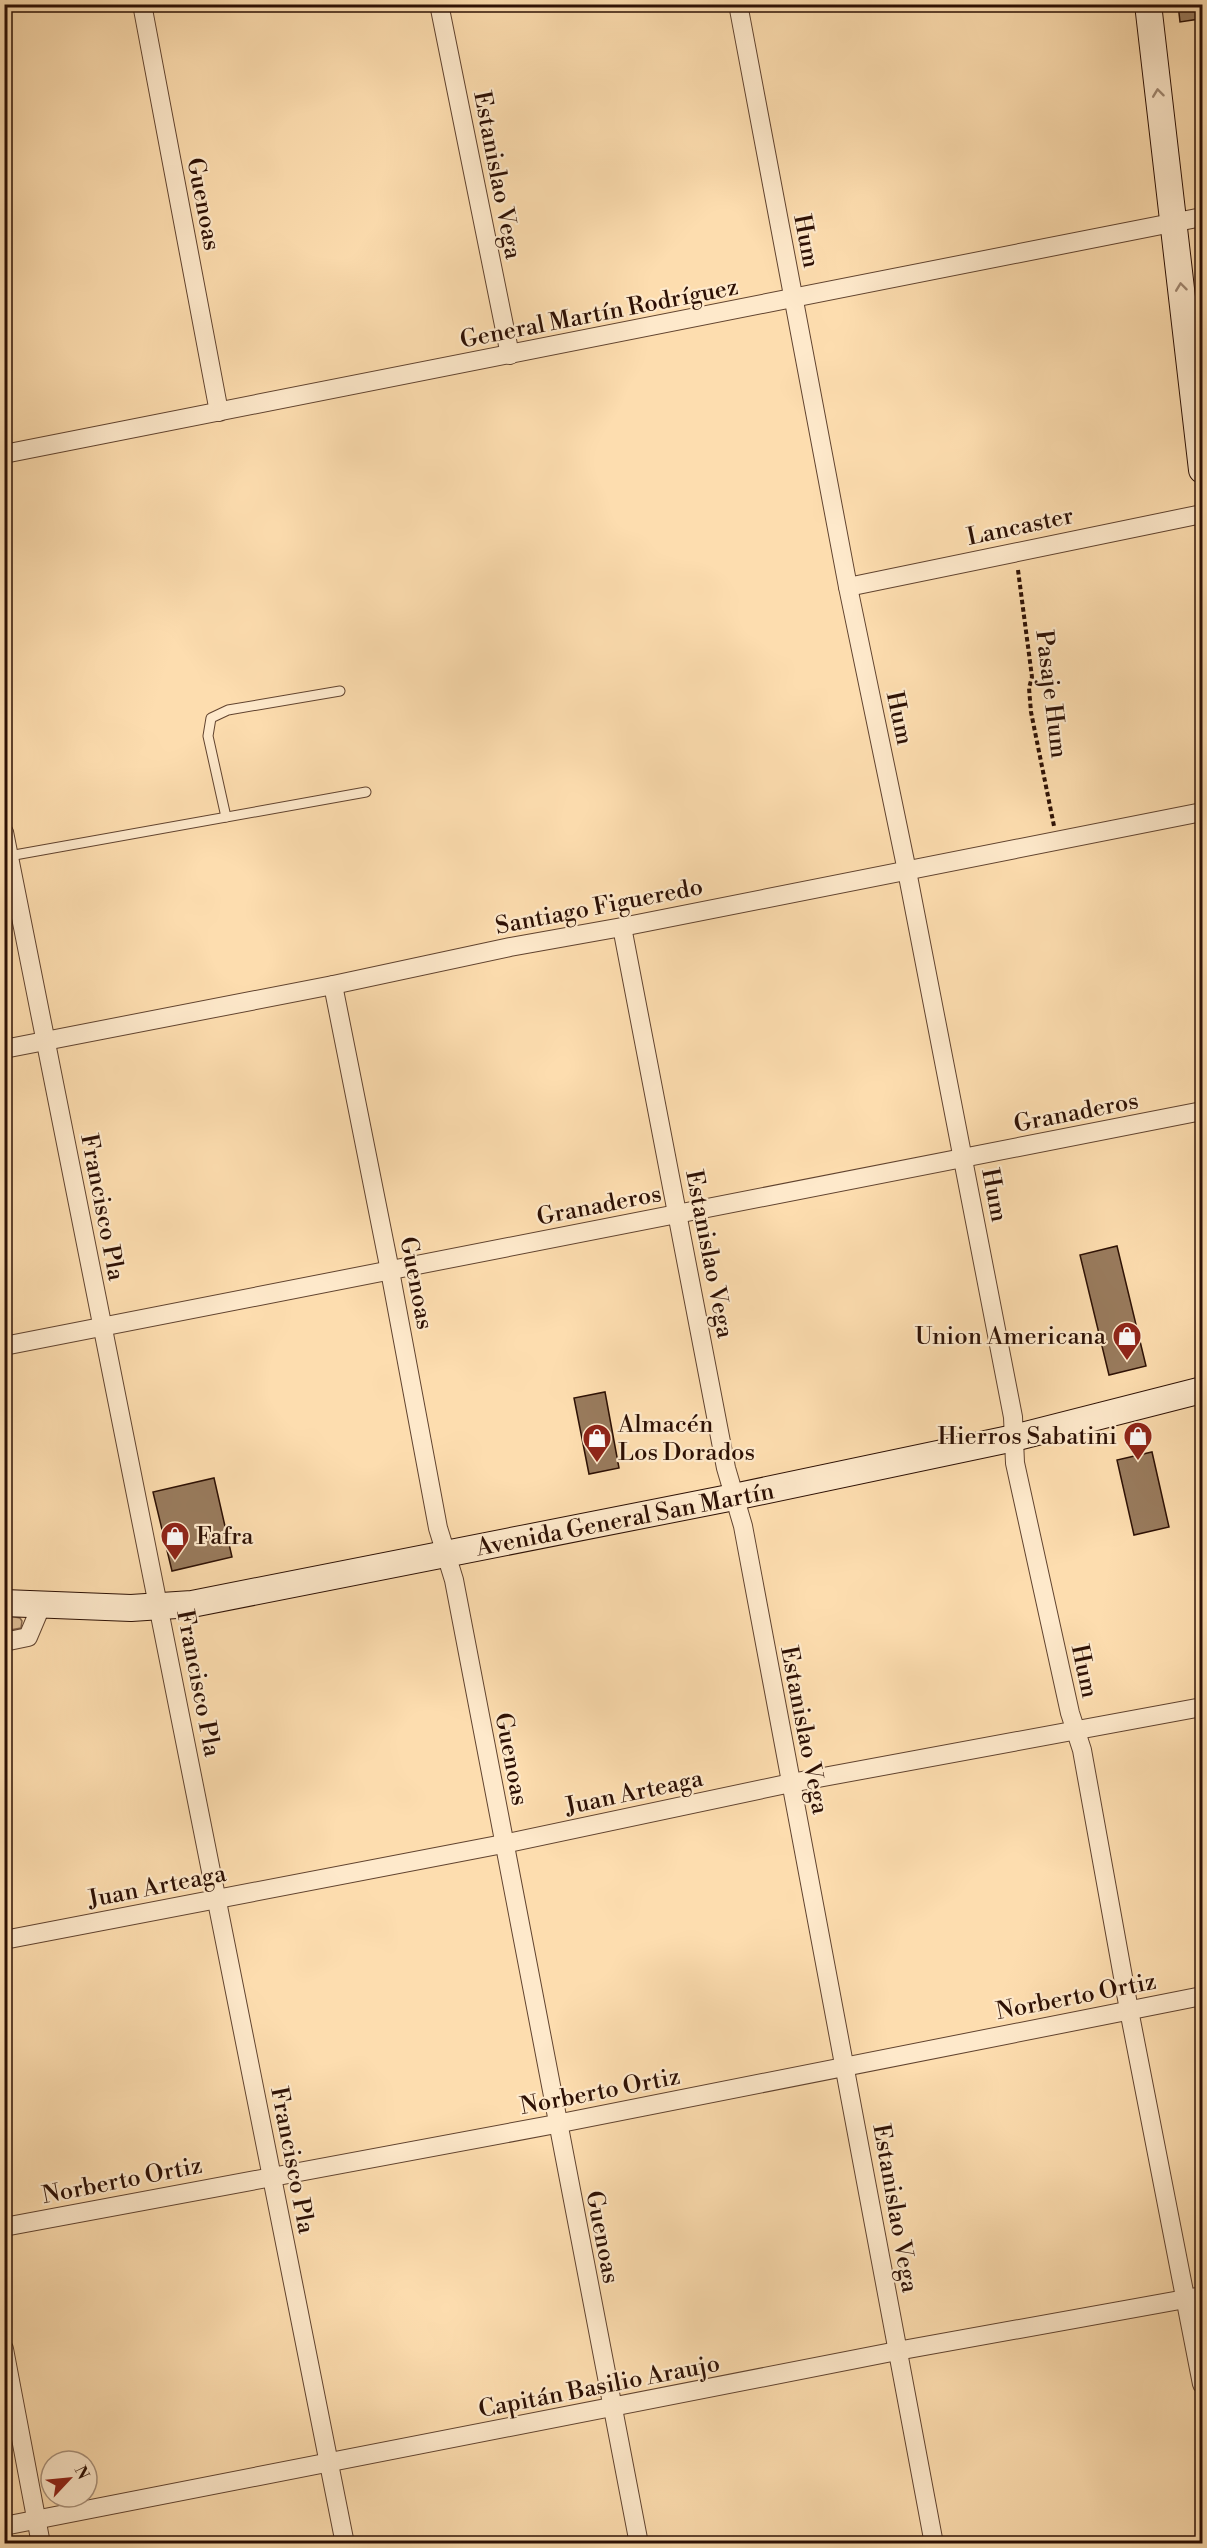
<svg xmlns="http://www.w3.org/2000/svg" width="1207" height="2548" viewBox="0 0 1207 2548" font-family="'Libre Bodoni',serif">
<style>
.green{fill:#daba92;stroke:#84654b;stroke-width:1.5}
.building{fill:#997b5d;stroke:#2d1004;stroke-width:1.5}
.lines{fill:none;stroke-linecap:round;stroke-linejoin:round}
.lane-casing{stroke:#61432f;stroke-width:11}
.street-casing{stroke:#61432f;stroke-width:20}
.secondary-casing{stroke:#2d1004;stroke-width:28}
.path{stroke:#2d1004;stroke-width:4;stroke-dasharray:4.5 3;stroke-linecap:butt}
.lane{stroke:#fee9cb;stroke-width:9}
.street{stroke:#fee9cb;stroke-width:18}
.secondary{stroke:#fee9cb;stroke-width:26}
.oneway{stroke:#a08771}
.labels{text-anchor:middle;stroke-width:4.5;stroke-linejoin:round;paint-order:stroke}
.street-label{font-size:24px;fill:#2d1004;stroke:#fee9cb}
.poi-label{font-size:24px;fill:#2d1004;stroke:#fee9cb;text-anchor:end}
</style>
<rect width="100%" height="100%" fill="#fdddaf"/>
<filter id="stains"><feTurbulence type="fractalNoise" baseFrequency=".00333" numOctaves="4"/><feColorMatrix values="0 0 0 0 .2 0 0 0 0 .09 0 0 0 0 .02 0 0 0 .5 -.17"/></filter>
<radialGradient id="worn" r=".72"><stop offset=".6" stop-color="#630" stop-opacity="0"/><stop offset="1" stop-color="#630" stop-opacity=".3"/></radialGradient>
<!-- green -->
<path class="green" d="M5,1615L20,1618L22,1621L21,1628L5,1631Z"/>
<!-- building -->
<g class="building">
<path d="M1178,4H1197L1199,19L1180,22Z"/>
<path d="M1117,1246L1146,1366L1109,1375L1080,1255Z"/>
<path d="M605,1392L619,1468L589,1474L574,1398Z"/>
<path d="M1152,1452L1169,1527L1134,1535L1117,1460Z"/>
<path d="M214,1478L232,1557L172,1571L153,1492Z"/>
</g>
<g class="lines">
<!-- lane casing -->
<g class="lane-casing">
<g id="lane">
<path d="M226,817L208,736L211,718L228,710L340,691"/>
<path d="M9,856L366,792"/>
</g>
</g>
<!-- street casing -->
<g class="street-casing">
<g id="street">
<path d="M142,4L219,412"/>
<path d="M439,4L510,355"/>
<path d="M738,4L848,587L907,871L1013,1417L1015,1463L1070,1713L1082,1750L1129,2010L1202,2384"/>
<path d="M4,454L1202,217"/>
<path d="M848,587L1202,514"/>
<path d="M4,832L345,2544"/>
<path d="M622,927L726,1468L743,1526L934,2544"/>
<path d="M333,985L390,1271L438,1528L454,1580L639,2544"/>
<path d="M4,1049L333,985L510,947L622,927L1202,812"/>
<path d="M4,1346L1202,1111"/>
<path d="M4,1642L28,1637L42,1604"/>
<path d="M4,1940L503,1844L791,1783L1202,1707"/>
<path d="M4,2227L556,2124L1202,1996"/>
<path d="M4,2349L41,2544"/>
<path d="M4,2526L897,2351L1202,2296"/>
</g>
</g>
<!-- secondary casing -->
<g class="secondary-casing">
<g id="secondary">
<path d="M1148,4L1202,470"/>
<path d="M4,1603L131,1608L192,1604L734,1497L1014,1438L1202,1390"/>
</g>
</g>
<!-- path -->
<path class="path" d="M1018,570L1032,677L1029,688L1031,712L1054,826"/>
<!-- lane -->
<use href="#lane" class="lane"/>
<!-- street -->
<use href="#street" class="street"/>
<!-- secondary -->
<use href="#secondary" class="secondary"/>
</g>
<!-- one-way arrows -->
<defs><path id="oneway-chevron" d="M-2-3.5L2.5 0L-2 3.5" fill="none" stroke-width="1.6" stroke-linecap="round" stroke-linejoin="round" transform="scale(1.5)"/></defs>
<g class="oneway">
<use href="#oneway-chevron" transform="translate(1158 93) rotate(-97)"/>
<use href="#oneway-chevron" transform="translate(1181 287) rotate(-97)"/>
</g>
<!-- icons -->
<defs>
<g id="shop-pin" transform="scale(1.5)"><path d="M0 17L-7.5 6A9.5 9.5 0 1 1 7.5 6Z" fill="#8f2418" stroke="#fee9cb"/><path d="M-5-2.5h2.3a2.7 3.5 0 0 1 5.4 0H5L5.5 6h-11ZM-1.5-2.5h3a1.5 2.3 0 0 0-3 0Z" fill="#fff"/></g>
</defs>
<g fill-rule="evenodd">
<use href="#shop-pin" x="1127" y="1336"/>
<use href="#shop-pin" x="1138" y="1436"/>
<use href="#shop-pin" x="597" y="1438"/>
<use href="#shop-pin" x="175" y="1536"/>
</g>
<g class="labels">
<!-- street labels -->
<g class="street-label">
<text transform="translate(498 175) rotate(79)" y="8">Estanislao Vega</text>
<text transform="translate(204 204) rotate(79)" y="8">Guenoas</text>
<text transform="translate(807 241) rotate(79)" y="8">Hum</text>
<text transform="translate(599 313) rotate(-11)" y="8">General Martín Rodríguez</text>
<text transform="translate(1020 526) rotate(-12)" y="8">Lancaster</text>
<text transform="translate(1052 694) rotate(83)" y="8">Pasaje Hum</text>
<text transform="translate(900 718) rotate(78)" y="8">Hum</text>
<text transform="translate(599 906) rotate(-11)" y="8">Santiago Figueredo</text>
<text transform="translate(1076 1112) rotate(-11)" y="8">Granaderos</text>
<text transform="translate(995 1195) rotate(79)" y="8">Hum</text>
<text transform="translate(599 1205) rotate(-11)" y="8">Granaderos</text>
<text transform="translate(103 1207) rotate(79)" y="8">Francisco Pla</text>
<text transform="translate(710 1254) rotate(79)" y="8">Estanislao Vega</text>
<text transform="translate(417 1283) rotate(79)" y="8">Guenoas</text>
<text transform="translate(625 1519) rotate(-11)" y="8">Avenida General San Martín</text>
<text transform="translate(1085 1671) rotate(78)" y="8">Hum</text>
<text transform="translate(199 1683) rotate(79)" y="8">Francisco Pla</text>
<text transform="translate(805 1730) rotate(79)" y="8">Estanislao Vega</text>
<text transform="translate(512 1759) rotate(79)" y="8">Guenoas</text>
<text transform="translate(634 1792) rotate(-12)" y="8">Juan Arteaga</text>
<text transform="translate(157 1886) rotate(-11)" y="8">Juan Arteaga</text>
<text transform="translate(1076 1996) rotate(-11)" y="8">Norberto Ortiz</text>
<text transform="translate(600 2091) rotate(-11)" y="8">Norberto Ortiz</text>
<text transform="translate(293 2160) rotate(79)" y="8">Francisco Pla</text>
<text transform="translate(122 2180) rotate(-11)" y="8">Norberto Ortiz</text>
<text transform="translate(896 2208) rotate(80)" y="8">Estanislao Vega</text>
<text transform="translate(603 2237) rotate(79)" y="8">Guenoas</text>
<text transform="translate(599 2386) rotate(-11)" y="8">Capitán Basilio Araujo</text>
</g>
<!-- poi labels -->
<g class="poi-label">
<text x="1106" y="1344">Union Americana</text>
<text x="618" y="1432" text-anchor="start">Almacén<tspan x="618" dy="28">Los Dorados</tspan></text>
<text x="1117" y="1444">Hierros Sabatini</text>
<text x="196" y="1544" text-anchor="start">Fafra</text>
</g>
</g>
<!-- margin -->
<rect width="1207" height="2548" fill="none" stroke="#fdddaf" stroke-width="24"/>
<rect x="6" y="6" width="1195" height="2536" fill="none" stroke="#2d1004" stroke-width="3"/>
<rect x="12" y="12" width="1183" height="2524" fill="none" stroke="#2d1004" stroke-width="1.5"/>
<!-- north arrow -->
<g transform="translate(69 2479) rotate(64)"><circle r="28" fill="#fee9cb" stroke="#aa927b" stroke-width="1.5"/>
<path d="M0-4.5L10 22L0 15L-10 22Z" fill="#8f2418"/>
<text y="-9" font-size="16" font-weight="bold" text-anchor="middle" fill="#2d1004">N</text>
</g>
<rect width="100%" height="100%" filter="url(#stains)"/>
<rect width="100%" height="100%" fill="url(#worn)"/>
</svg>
